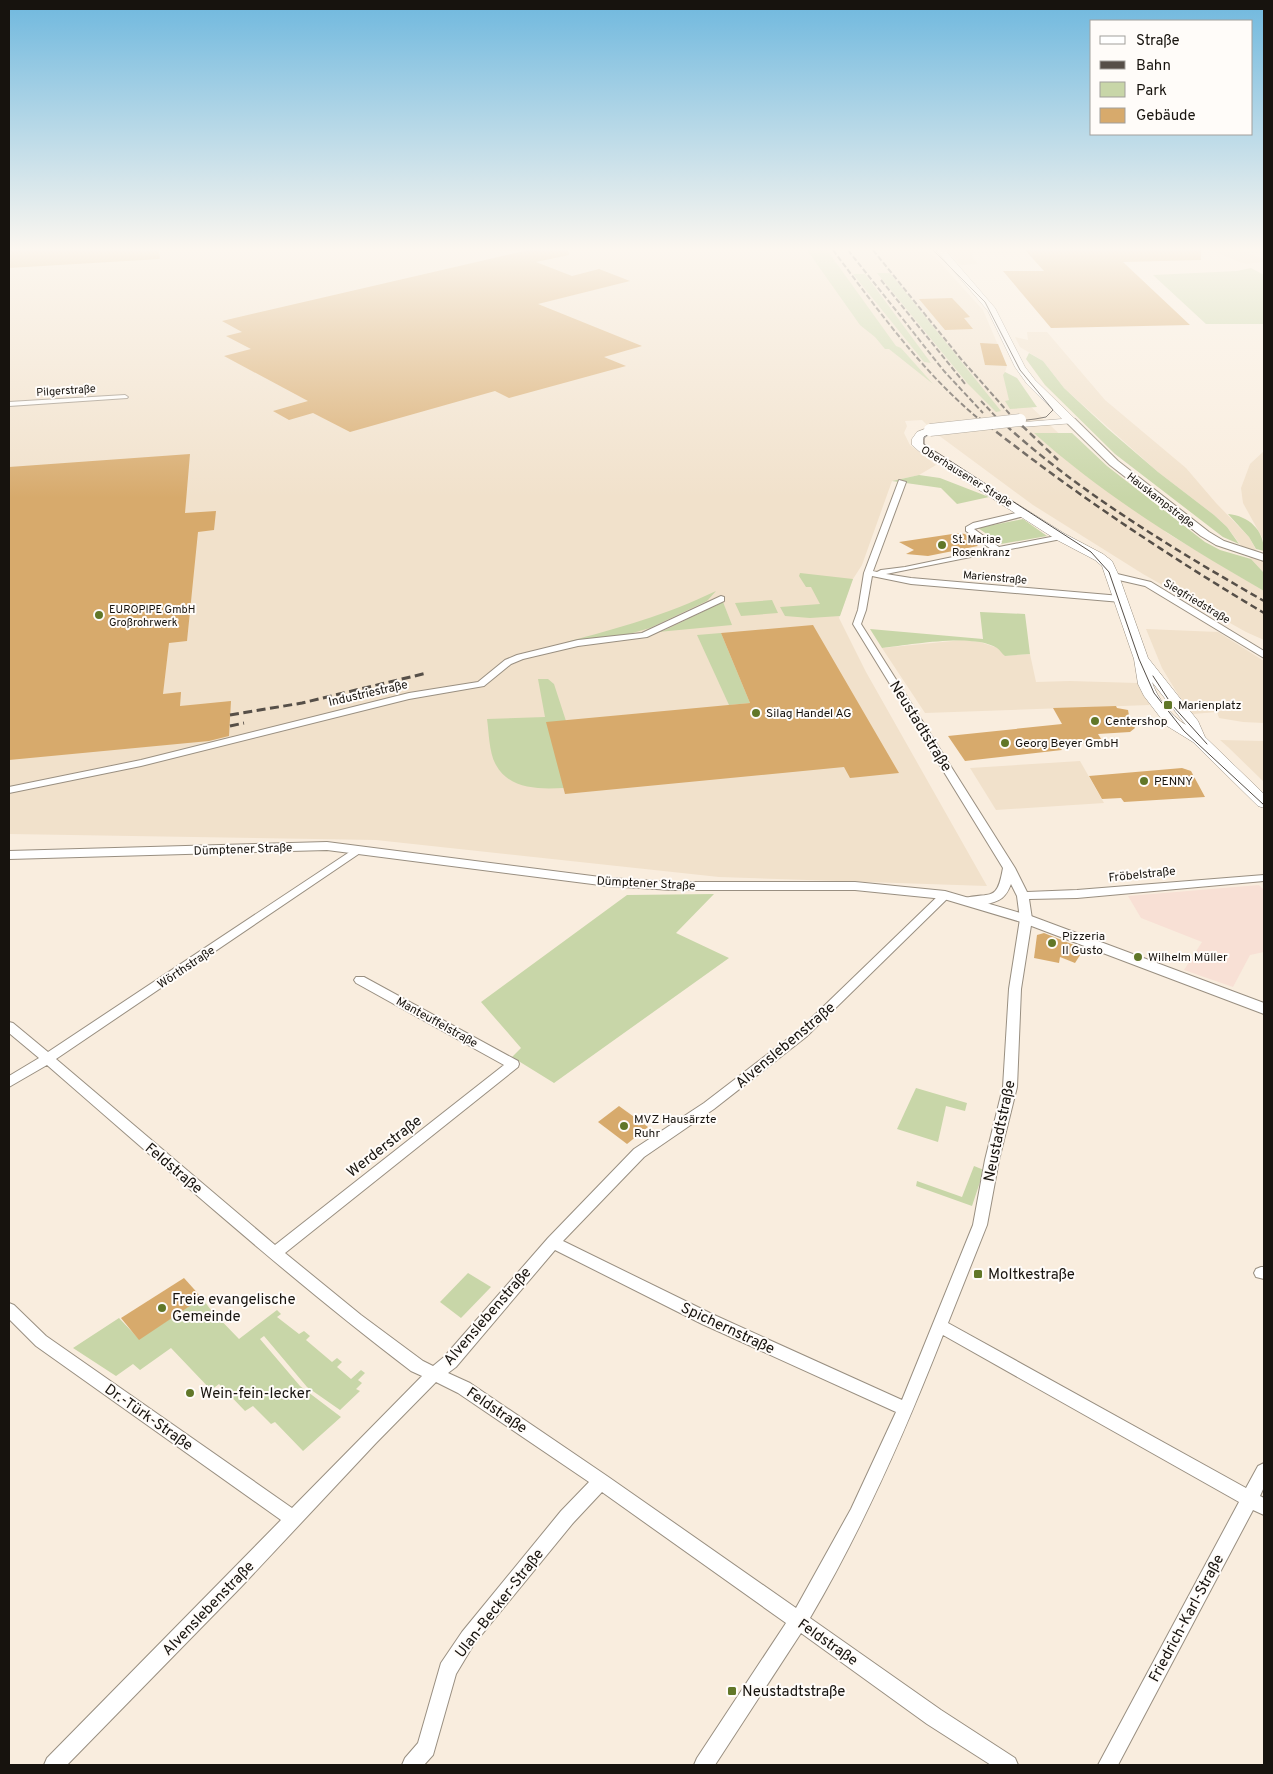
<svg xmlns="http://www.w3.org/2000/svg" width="1273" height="1774" viewBox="0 0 1273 1774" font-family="Overpass,sans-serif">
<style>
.built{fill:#f1e1cb}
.education{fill:#f8e0d5}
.green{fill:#c8d6a8}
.building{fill:#d7aa6c}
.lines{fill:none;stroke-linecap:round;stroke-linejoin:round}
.minor-casing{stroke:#998f81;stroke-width:2}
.tertiary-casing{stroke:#998f81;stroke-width:2}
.secondary-casing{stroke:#998f81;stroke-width:2}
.primary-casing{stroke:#998f81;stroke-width:1}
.minor{fill:#fff;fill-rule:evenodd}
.tertiary{fill:#fff;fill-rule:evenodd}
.secondary{fill:#fff;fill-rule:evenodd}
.primary{fill:#fff;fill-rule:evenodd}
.tram{stroke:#564f48;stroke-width:1}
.rail-far2{stroke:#564f48;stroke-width:2;stroke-dasharray:5.5 2.5;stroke-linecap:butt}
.rail-far1{stroke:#564f48;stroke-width:2.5;stroke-dasharray:7 4;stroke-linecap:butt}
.rail{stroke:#564f48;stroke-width:3;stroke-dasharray:9 4.5;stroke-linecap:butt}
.primary-bridge-casing{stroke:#998f81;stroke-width:13;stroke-linecap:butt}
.primary-bridge{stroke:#fff;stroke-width:12}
.poi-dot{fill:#617728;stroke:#fffcf9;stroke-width:2}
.labels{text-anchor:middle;stroke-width:4;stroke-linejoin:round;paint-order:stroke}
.far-street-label{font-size:11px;fill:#17130e;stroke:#fffcf9}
.far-poi-label{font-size:11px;fill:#17130e;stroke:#fffcf9;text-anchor:start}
.street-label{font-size:12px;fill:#17130e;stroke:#fffcf9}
.poi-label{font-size:12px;fill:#17130e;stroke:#fffcf9;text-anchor:start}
.near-street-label{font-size:15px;fill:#17130e;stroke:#fffcf9}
.near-poi-label{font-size:15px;fill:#17130e;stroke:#fffcf9;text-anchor:start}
</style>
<rect width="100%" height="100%" fill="#f9edde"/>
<!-- built -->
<g class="built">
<path d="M9,250H917L927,253L933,255L983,310L1007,366L1005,372L1019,381L1020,388L1027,403L1097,470L1167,533L1264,591V640L1246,632L1143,574L1033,505L926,426L927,425L922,420L905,421L907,426L904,433L910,445L936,465L919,475L892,481L862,565L853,579L839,618L866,672L987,886L719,877L376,840L9,834Z"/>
<path d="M947,250H973L972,257L978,264L961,265Z"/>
<path d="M1209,250H1240L1264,259V262L1246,264Z"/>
<path d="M1027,332H1047L1105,400L1186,468L1216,503L1249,537L1264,564V573L1251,559L1227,527L1214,515L1158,472L1064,388L1043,361L1020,347L1015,337L1028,340Z"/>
<path d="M1264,451V541L1243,503L1241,488L1250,464Z"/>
<path d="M1146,629L1218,632L1264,661V723L1243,722L1219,718L1217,712L1193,714L1179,696L1162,668Z"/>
<path d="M963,640L980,642L998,648L1005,656L1030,654L1036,682L1070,681L1137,683L1150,705L925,713L882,648Z"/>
<path d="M1220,740L1264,741V782L1228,747Z"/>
<path d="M1080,761L1104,803L996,810L970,768Z"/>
</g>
<!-- education -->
<path class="education" d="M1259,885L1264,890V952L1250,955L1233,987L1184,970L1202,942L1141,918L1128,896Z"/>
<!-- green -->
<g class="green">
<path d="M807,250H827L896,346L901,348L933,384L889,349H885L875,337L860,325Z"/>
<path d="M1251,268L1264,275V324H1206L1153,275L1237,271Z"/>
<path d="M877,273H890L1001,411L996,412L968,384Z"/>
<path d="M853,274H865L931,363L924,362Z"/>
<path d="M1029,353L1043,361L1064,388L1108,429L1158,472L1214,515L1227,527L1239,544L1223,537L1115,454L1045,385L1026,359Z"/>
<path d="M1005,372L1017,378L1037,407L1010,409L1005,401L1009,400L1003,375Z"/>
<path d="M1034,433H1072L1107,466L1205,542L1220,550L1251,559L1264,573V591C1183,544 1104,496 1034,433Z"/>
<path d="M919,475L940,478L989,497L957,504L941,488L892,481Z"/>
<path d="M1228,514C1249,516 1264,530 1264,551L1256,549L1249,537Z"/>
<path d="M1023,519L1047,536L1001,544L978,528Z"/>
<path d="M800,573L853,579L840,616L810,618L785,616L780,607L820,604L811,587H806L799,576Z"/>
<path d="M716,591L707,601L650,628L629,634L566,642C619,628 666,615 716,591Z"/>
<path d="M772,600L778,613L741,616L735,603Z"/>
<path d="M723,602L732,625L658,632L665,630Z"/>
<path d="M980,612L1025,614L1030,654L1005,656C1002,654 1000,650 997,648C972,633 911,645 882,648L870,629L983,639Z"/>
<path d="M721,633L750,703L729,705L697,635Z"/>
<path d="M538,679H548L554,684L566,721L564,788C539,789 510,790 496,765C489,753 489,733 487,719L545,717Z"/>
<path d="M714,894L676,933L729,958L554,1083L512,1057L521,1048L481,1002L627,895Z"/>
<path d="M916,1088L967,1103L965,1111L946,1106L938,1142L897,1129Z"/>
<path d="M974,1166L984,1170L972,1206L916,1186L917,1181L962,1197Z"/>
<path d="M468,1273L491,1287L461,1318L440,1302Z"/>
<path d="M202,1298L211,1310L239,1339L277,1310L281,1314L277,1317L299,1334L304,1331L310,1336L306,1340L332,1362L337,1358L342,1362L337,1367L351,1379L361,1370L365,1373L358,1380L362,1383L356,1389L360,1391L340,1410L307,1387L264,1336L260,1339L300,1386L341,1417L303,1451L275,1422L271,1424L253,1406L245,1411L219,1384L211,1390L171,1348L140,1370L133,1364L116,1376L73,1348L119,1318L139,1339Z"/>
</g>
<!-- building -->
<g class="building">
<path d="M24,250H159L160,259L9,268V251Z"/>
<path d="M528,250H568L569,255L536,262L572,276L599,269L630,281L538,304L642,346L604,357L626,366L509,398L495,391L350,432L313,413L289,420L273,411L308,401L224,356L251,349L226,336L242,332L222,321Z"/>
<path d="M1025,250H1201V260L1123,262L1190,325L1051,328L1003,271H1044Z"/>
<path d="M952,298L970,317L964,318L973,329L945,330L919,299Z"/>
<path d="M980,343L998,344L1007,366L985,365Z"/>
<path d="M190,454L185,513L216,511L214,530L198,532L187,641L169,643L163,694L181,692L180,706L231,701L229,736L209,741L9,760V467Z"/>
<path d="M959,533L965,534L978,546L928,556L906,554L914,550L899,542Z"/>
<path d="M813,625L899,773L850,778L844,767L565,794L546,722L750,703L721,633Z"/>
<path d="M1116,706L1117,708L1128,710L1130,721L1135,728L1130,732L1098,734L1103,742L1058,745L1062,750L965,761L948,736L1062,724L1053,708Z"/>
<path d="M1182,768L1191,771L1205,797L1124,802L1121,798L1102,799L1089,776Z"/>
<path d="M1044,933L1084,949L1075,963L1060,957L1059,963L1034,958L1037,935Z"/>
<path d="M619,1106L648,1127L627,1144L598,1122Z"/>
<path d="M184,1278L202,1298L139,1340L121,1318Z"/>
</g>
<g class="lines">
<!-- minor casing -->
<g class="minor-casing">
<g id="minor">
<path d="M125,395L128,397L127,398L9,406V402Z"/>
<path d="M899,480L906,482L873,571L877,572L881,570L905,567L991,549L966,531V527L973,523L1025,511L1029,513L1028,515L974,529L999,547L1061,535L1065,537L1061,539L886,574L911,578L1121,596L1125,599L1121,602L911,584L872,576L866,610L861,624L1015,868L1027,892L1077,890L1264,875V881L1077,898L1029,899L1032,919L1021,989L1017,1087L999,1160L987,1225L948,1323L1246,1488L1258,1466L1264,1463V1487L1260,1496L1264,1498V1515L1253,1510L1118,1765H1098L1239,1502L943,1335C905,1432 863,1528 810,1618L941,1710L1015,1758L1018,1765H991L927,1724L801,1633L715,1765H694L697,1758L786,1623L602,1492L573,1523L474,1644L456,1674L433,1755L424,1765H402L405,1758L418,1743L441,1663L462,1632L561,1511L589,1482L458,1393L436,1382L376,1443L241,1587L67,1765H44L47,1758L281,1520L36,1346L9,1319V1303L14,1305L46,1336L292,1508L422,1376L411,1371C285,1275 167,1169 47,1065L9,1087V1076L39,1058L9,1033V1022L13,1023L48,1052L357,847H365L366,849L56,1059L275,1245L504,1065L356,983L354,980L356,977H364L518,1061L519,1064L518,1067L285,1253L361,1315L423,1361L433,1366L444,1357L548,1238L634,1149L704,1103L798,1031L941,893H949L951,895L949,897L806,1037L714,1109L644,1157L563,1241L712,1314L902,1400L973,1225L985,1160L1003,1087L1009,989L1020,919L1017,896L1011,884C1009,889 1007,894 1002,898C994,904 971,909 963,901L965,898C992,892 997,902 1003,868L853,624L858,610L864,573ZM555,1250L702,1324L896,1412L851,1509L796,1608L607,1476L470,1383L448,1373L456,1367Z"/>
<path d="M1113,573L1151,582L1264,651V658L1145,586L1110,578V574Z"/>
<path d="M721,596L724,597V601L647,637L578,646L523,659L511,664L484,686L409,699L141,766L9,793V787L141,760L409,693L478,682L505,660L517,655L578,640L642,633Z"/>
<path d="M1261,1267H1264V1279L1256,1277L1254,1273L1256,1269Z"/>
</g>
</g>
<!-- tertiary casing -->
<g class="tertiary-casing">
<path id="tertiary" d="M327,842L608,878L672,882H855L945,891L1031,916L1264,1003V1014L1021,922L944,899L855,890H672L608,886L327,850L9,859V851Z"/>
</g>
<!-- secondary casing -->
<g class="secondary-casing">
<path id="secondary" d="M1071,418L1075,419L1118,461L1209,532L1224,541L1264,554V561L1216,545L1201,536L1110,465L1067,423L1066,421Z"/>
</g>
<!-- primary casing -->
<g class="primary-casing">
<g id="primary">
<path d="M936,250H945L995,308L1025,367L1035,380L1075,419L1076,421L1075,423L1021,427L1020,425L1025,422L1062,419L1027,384L1015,367L988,311Z"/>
<path d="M930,427L935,430L923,439V444L928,448L1065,534L1103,554L1112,561L1119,576L1148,658L1198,721L1205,737L1264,794V808L1258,806L1193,742L1167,726L1144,696L1138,684L1134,659L1102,566L1095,560L1057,540L920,452L912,445V439L917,432ZM1152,682L1186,725C1171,716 1157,698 1152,682Z"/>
</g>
</g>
<!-- minor -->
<use href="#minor" class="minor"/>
<!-- tertiary -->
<use href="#tertiary" class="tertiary"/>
<!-- secondary -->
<use href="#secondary" class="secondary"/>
<!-- primary -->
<use href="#primary" class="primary"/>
<!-- tram -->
<g class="tram">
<path d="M933,250L985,302L1020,370L1053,410L1046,417L1035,419L935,431L924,437V444L1091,552L1109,572L1139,659L1154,693L1184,731L1264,805"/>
<path d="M1153,676L1172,705L1207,744"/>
</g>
<!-- rail-far2 -->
<g class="rail-far2">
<path d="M833,250C878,310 922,372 980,420"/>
<path d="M848,250L944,371L983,413"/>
<path d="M873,250L961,359L1015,420"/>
<path d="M881,280L966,385"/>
<path d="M981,401L999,420"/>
</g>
<!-- rail-far1 -->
<g class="rail-far1">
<path d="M979,418C1069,490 1165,554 1264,613"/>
<path d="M998,418C1073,489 1175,550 1264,601"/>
<path d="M1014,418L1058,460"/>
</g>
<!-- rail -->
<g class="rail">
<path d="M230,715L302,703L427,673"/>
<path d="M230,726L244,723"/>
</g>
<!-- primary-bridge casing -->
<g class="primary-bridge-casing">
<path id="primary-bridge" d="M930,430L1020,420"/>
</g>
<!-- primary-bridge -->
<use href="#primary-bridge" class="primary-bridge"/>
</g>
<!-- sky -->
<linearGradient id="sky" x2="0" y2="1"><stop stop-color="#6fb8de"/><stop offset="0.5" stop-color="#fcf7f0"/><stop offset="1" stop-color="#fcf7f0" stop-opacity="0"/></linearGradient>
<rect width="1273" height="498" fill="url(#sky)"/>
<!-- markers -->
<g class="poi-dot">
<circle cx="942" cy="545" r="5"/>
<circle cx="99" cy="615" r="5"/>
<rect x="1163" y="700" width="10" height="10" rx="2.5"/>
<circle cx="756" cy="713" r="5"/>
<circle cx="1095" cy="721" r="5"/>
<circle cx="1005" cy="743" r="5"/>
<circle cx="1144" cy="781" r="5"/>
<circle cx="1052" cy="943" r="5"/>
<circle cx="1138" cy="957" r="5"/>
<circle cx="624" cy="1126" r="5"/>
<rect x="973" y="1269" width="10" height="10" rx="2.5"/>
<circle cx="162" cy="1308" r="5"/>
<circle cx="190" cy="1393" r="5"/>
<rect x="727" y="1686" width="10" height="10" rx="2.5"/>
</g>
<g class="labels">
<!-- far-street labels -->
<g class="far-street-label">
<text transform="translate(66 390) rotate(-4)" y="4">Pilgerstraße</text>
<text transform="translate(967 476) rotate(32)" y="4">Oberhausener Straße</text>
<text transform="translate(1161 500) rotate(38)" y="4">Hauskampstraße</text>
<text transform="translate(995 577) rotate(5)" y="4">Marienstraße</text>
<text transform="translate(1197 601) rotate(31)" y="4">Siegfriedstraße</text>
</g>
<!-- far-poi labels -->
<g class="far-poi-label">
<text x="952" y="543">St. Mariae<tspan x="952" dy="13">Rosenkranz</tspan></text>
<text x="109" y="613">EUROPIPE GmbH<tspan x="109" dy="13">Großrohrwerk</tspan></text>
</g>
<!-- street labels -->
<g class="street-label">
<text transform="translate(368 693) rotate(-13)" y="4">Industriestraße</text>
<text transform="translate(243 849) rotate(-2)" y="4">Dümptener Straße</text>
<text transform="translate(1142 874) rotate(-6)" y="4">Fröbelstraße</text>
<text transform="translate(646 883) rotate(3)" y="4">Dümptener Straße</text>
<text transform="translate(186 967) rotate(-34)" y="4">Wörthstraße</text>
<text transform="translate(437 1022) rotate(29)" y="4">Manteuffelstraße</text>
</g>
<!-- poi labels -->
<g class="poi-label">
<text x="1178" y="709">Marienplatz</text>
<text x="766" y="717">Silag Handel AG</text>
<text x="1105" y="725">Centershop</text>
<text x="1015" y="747">Georg Beyer GmbH</text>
<text x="1154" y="785">PENNY</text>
<text x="1062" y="940">Pizzeria<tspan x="1062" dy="14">Il Gusto</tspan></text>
<text x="1148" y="961">Wilhelm Müller</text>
<text x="634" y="1123">MVZ Hausärzte<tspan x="634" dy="14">Ruhr</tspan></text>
</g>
<!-- near-street labels -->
<g class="near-street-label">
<text transform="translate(921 726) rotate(58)" y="5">Neustadtstraße</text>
<text transform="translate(785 1045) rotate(-40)" y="5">Alvenslebenstraße</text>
<text transform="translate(999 1131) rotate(-78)" y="5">Neustadtstraße</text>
<text transform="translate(384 1146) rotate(-38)" y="5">Werderstraße</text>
<text transform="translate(174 1168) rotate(40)" y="5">Feldstraße</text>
<text transform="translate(487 1316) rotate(-49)" y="5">Alvenslebenstraße</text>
<text transform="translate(728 1328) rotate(25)" y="5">Spichernstraße</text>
<text transform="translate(497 1410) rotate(34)" y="5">Feldstraße</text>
<text transform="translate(149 1417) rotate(35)" y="5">Dr.-Türk-Straße</text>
<text transform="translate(499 1603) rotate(-52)" y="5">Ulan-Becker-Straße</text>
<text transform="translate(208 1608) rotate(-46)" y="5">Alvenslebenstraße</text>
<text transform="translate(1186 1618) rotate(-62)" y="5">Friedrich-Karl-Straße</text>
<text transform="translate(828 1642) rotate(35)" y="5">Feldstraße</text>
</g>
<!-- near-poi labels -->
<g class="near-poi-label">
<text x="988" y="1279">Moltkestraße</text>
<text x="172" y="1304">Freie evangelische<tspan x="172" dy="17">Gemeinde</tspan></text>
<text x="200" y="1398">Wein-fein-lecker</text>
<text x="742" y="1696">Neustadtstraße</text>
</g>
</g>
<!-- border -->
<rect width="1273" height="1774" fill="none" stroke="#17130e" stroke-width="20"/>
<!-- legend -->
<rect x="1090" y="20" width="162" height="115" fill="#fffcf9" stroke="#a29f9b"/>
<rect x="1100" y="36" width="25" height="8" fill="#ffffff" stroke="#a29f9b"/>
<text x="1136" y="45" font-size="15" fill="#17130e">Straße</text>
<rect x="1100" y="61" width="25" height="8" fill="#564f48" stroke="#a29f9b"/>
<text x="1136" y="70" font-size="15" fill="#17130e">Bahn</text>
<rect x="1100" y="82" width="25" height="15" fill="#c8d6a8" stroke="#a29f9b"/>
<text x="1136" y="95" font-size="15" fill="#17130e">Park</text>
<rect x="1100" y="108" width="25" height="15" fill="#d7aa6c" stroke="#a29f9b"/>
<text x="1136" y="120" font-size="15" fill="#17130e">Gebäude</text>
</svg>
